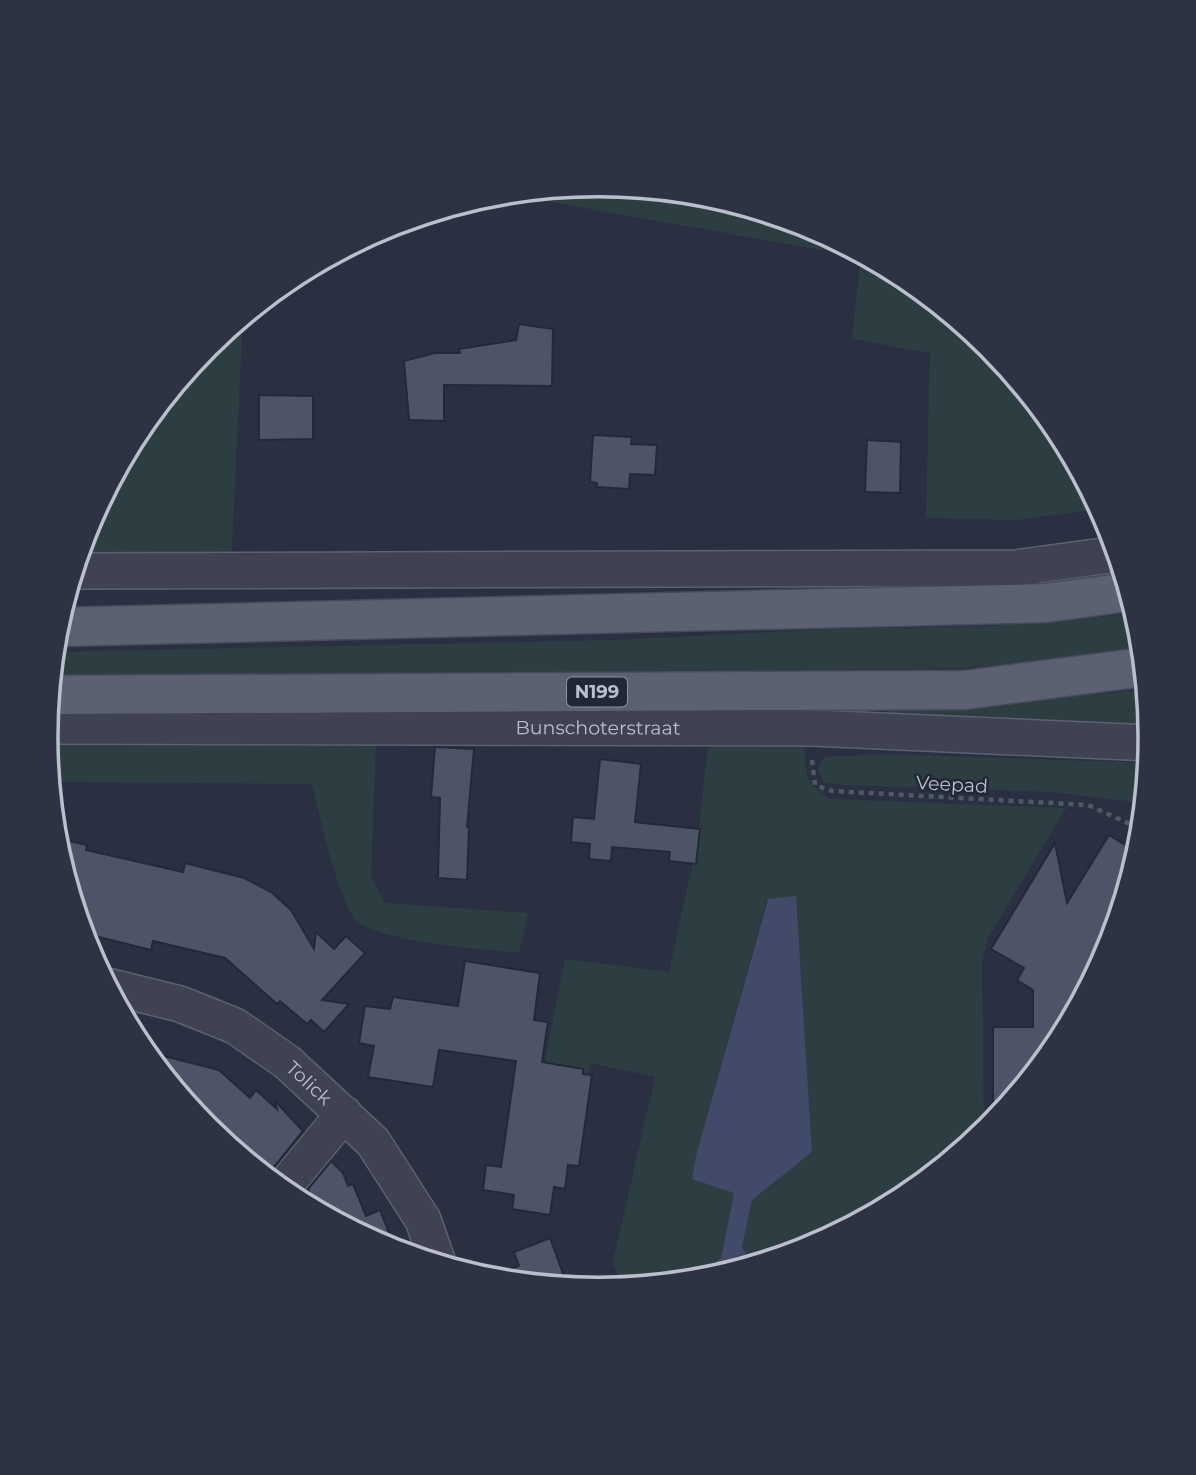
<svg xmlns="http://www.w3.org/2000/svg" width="1196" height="1475" viewBox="0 0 1196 1475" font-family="Montserrat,sans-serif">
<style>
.green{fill:#2d3e43}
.water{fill:#414b69}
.building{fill:#4e5468;stroke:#242939;stroke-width:2}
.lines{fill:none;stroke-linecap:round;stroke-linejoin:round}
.minor-casing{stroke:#5c606f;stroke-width:38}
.major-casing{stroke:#474b5b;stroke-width:41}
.path{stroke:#4c5b61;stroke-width:4.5;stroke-dasharray:5 5;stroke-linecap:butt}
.minor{stroke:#3e4251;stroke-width:35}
.major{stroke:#5c6171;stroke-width:38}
.labels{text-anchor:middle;stroke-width:5;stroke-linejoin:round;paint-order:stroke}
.shield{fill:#222737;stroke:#8d919f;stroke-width:2}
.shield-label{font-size:18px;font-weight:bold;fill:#bbbecb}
.street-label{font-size:19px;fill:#bbbecb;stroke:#222737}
.rim{fill:none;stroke:#bbbecb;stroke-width:3.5}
</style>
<rect width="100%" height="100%" fill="#2a3041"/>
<!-- green -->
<g class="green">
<path d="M598,185L706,196L810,227L905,278L989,347L1058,431L1099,509L1016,520L926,518L930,353L852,339L861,257L505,194Z"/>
<path d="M243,318L231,563L86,561L93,517L139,430L208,347Z"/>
<path d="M1135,614L1142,655L961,668L51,680L54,652L613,640L834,629L987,626Z"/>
<path d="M1146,690L1150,729L905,718L886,711Z"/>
<path d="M46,741L376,743L371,877L385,903L528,913L519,953C485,949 380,942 357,921C340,906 318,810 312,784L50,782Z"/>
<path d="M708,747H804C806,776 805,784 831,799L1066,808L988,938L982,963L984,1132L905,1197L809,1248L753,1265L742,1248L752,1200L812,1152L800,958L767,899L697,1152L734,1193L721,1258L691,1281L623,1288L613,1262L655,1077L591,1063L586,1083L544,1066L565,959L669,972L697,844Z"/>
<path d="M886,754L1148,763L1144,803L1052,792L844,785L823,782L818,769L824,757Z"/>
</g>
<!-- water -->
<path class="water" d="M796,896L812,1152L752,1200L742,1247L753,1265L691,1281L721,1258L734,1193L692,1179L697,1152L768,899Z"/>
<!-- building -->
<g class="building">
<path d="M519,324L553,329L552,386L444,385V421L409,420L404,361L435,353H460L459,349L516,340Z"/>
<path d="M259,395L313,396V439L259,440Z"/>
<path d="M593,435L632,437L631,444L657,445L655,475L630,474L629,489L597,487V483L590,482Z"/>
<path d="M867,440L901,442L900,493L865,492Z"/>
<path d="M435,747L474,749L467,827H469L467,880L438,878L440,798L431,797Z"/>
<path d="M600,759L641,764L635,822L700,829L696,864L669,861L670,852L612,847L611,861L589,859L590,844L571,842L573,817L594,819Z"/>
<path d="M1109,835L1138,853L1114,929L1071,1001V1018L1057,1045L1009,1104H993V1027H1033V990L1017,980L1024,968L991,949L1055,843L1067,903Z"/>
<path d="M55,838L87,845L86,850L183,872L185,863L244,878L271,892L291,910L314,949L316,932L334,949L346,936L365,953L322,1000L349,1004L324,1032L311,1020L307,1024L280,1001L277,1004L225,958L153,941L151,950L83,933Z"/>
<path d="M465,961L540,973L534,1020L548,1022L542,1062L583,1069V1074L592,1075L579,1166L568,1165L565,1189L554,1187L550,1215L512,1209L514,1195L483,1190L486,1165L501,1167L516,1061L439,1050L433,1087L368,1077L374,1046L359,1043L365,1006L390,1009L393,997L458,1006Z"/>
<path d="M144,1051L219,1070L250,1098L256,1090L277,1109L275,1101L303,1131L266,1177L207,1127Z"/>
<path d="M331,1161L343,1173L348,1186L353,1184L366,1216L380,1210L396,1251L316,1210L308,1189Z"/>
<path d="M550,1238L568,1287L486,1278L519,1266L514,1252Z"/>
</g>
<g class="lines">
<!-- minor casing -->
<g class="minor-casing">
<g id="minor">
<path d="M74,571L1016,568L1117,554"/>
<path id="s1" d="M47,726L812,728L1150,743"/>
<path id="s2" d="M107,986L180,1004L235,1026L287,1062L373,1142L423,1220L438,1263"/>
<path d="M282,1189L344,1114"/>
</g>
</g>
<!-- major casing -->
<g class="major-casing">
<g id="major">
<path d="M57,627L1045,603L1128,592"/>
<path d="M50,695L965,690L1144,667"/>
</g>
</g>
<!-- path -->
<path class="path" d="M812,760L815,785L832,791L1088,805L1141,829"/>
<!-- minor -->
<use href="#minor" class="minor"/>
<!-- major -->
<use href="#major" class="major"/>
</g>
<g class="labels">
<!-- shield labels -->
<rect class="shield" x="567" y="677.5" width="60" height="29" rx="5"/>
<g class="shield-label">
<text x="597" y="698">N199</text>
</g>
<!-- street labels -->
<g class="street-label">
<text dy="7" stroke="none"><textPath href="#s1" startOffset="551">Bunschoterstraat</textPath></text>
<text transform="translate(952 784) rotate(3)" y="7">Veepad</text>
<text dy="7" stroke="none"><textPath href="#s2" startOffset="228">Tolick</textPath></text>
</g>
</g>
<!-- crop -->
<path d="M0 0H1196V1475H0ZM58 737a540 540 0 1 1 1080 0a540 540 0 1 1-1080 0Z" fill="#2e3343" fill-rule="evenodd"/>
<path class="rim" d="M58 737a540 540 0 1 1 1080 0a540 540 0 1 1-1080 0Z"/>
</svg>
